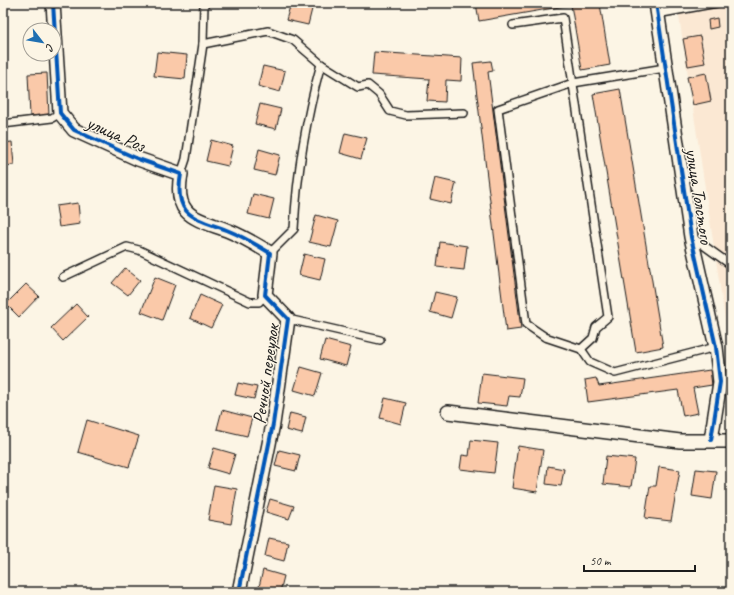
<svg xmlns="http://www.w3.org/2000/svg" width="734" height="595" viewBox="0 0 734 595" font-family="Caveat,sans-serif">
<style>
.built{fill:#fbe8d3}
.building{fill:#fac9a9;stroke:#1c1c1c}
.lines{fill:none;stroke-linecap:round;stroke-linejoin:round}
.lane-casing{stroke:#1c1c1c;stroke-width:10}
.street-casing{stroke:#1c1c1c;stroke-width:16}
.lane{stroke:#fcf5e5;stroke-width:7}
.street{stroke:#fcf5e5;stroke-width:13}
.cycleway-casing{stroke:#fcf5e5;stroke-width:6}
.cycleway{stroke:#0057b8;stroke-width:4}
.labels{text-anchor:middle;stroke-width:3;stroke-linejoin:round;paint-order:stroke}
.street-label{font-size:19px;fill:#1c1c1c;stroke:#fcf5e5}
</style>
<rect width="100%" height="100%" fill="#fcf5e5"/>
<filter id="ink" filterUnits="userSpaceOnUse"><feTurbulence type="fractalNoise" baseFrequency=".025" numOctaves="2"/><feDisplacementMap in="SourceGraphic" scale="8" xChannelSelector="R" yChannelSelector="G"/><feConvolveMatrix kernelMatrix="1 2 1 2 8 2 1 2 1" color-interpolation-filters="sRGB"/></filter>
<g filter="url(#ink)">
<!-- built -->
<path class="built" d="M677,3H731V359Z"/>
<!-- building -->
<g class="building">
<path d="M291,3L313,5L308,25L286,20Z"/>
<path d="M476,3H585L586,7L600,4L610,65L582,70L571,5L479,21Z"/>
<path d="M717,18L718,27L709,29L708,20Z"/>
<path d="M700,36L705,63L688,66L683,39Z"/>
<path d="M157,52L187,55L185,79L154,76Z"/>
<path d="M374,52L462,58L461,81L446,80L445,102L427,101L429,79L372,75Z"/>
<path d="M491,61L493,71L488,72L521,329L506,331L473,63Z"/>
<path d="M263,66L285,71L280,92L258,86Z"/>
<path d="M47,73L49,115L30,116L28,74Z"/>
<path d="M706,73L711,101L693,105L687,77Z"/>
<rect x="3" y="77" width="1" height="26"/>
<path d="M620,89L663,347L636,352L593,94Z"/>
<path d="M260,104L281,109L276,129L255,124Z"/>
<path d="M345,133L367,138L361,159L340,153Z"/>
<path d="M211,140L233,146L228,166L206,161Z"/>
<path d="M12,142L14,165L3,166V143Z"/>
<path d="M259,149L280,155L275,175L254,170Z"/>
<path d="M435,178L456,183L451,204L430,199Z"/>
<path d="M253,194L274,199L269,219L248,214Z"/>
<path d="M78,203L80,224L59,227L56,206Z"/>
<path d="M316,215L338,221L331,247L309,242Z"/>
<path d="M440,242L467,246L464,270L437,267Z"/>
<path d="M304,254L325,259L320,280L299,275Z"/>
<path d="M125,268L140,280L128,295L112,283Z"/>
<path d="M155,277L175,285L162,320L141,312Z"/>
<path d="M26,284L39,296L19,317L6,304Z"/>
<path d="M435,292L457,297L451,318L430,312Z"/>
<path d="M200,295L222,305L211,328L190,318Z"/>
<path d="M76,304L88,317L63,341L51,328Z"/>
<path d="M325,340L351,347L346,366L320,359Z"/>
<path d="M301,367L322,373L315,396L294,390Z"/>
<path d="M710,370L712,385L693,388L698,413L683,416L678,390L588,402L585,380L596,378L599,386Z"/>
<path d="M482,373L523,378L520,397L509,396L507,406L478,403Z"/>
<path d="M238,383L257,387L254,399L235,395Z"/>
<path d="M385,398L406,403L401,424L380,418Z"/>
<path d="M222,410L252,418L247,436L217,429Z"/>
<path d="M290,413L306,417L302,434L286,430Z"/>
<path d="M87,420L139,436L129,467L78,452Z"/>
<path d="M471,440L498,443L494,473L460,469L462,455L469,456Z"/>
<path d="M518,446L543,450L537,492L512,488Z"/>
<path d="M214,448L235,454L229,474L208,468Z"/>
<path d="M279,450L300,455L296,471L275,466Z"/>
<path d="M606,456L635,459L631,487L603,484Z"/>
<path d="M548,466L564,469L561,486L546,484Z"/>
<path d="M659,467L680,470L671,521L645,518L650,486H656Z"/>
<path d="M696,469L716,471L712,499L692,496Z"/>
<path d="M214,485L237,489L231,524L208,520Z"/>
<path d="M270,499L294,506L289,519L266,512Z"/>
<path d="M269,538L288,542L284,561L265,556Z"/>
<path d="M263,570L284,576L280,592L258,591Z"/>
</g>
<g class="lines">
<!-- lane casing -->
<g class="lane-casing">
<g id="lane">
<path d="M657,14L717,3"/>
<path d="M513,25L563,18L608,317L596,327L593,338L581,349L590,362L615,373L716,347"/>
<path d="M203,44L268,31L293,40L321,64L358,87L368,85L379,94L390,111L406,115L464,113"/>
<path d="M3,124L52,118L60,113"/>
<path d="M181,174L186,159L203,44L204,3"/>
<path d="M692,237L731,265"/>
<path d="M270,253L294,229C297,173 306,118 321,64"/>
<path d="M63,277L127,247L139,250L250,302H259L265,295"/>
<path d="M288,319L380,340"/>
<path d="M581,349L545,337L526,324L498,109L573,83L665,68"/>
</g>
</g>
<!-- street casing -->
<g class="street-casing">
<g id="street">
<path d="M53,3L60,113L74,130L138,159L181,174C173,217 195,218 229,231C244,237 257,245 270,253L265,295L288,319L273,424L239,592"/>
<path d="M656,3L691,237L716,347L720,382L711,440"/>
<path d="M448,412L680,441H731"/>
</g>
</g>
<!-- lane -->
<use href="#lane" class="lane"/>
<!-- street -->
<use href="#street" class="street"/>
<!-- cycleway casing -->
<g class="cycleway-casing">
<g id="cycleway">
<path d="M53,3L60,113L74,130L138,159L181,174C173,217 195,218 229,231C244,237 257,245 270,253L265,295L288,319L273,424L239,592"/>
<path d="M656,3L691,237L716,347L720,382L711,440"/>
</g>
</g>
<!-- cycleway -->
<use href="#cycleway" class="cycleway"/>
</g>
</g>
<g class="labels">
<!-- street labels -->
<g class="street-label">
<text transform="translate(116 133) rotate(24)" y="7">улица Роз</text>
<text transform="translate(700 196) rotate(81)" y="7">улица Толстого</text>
<text transform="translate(265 374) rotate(-82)" y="7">Речной переулок</text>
</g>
</g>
<!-- margin -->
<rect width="734" height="595" fill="none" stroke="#fcf5e5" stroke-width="16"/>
<rect x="8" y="8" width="718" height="579" fill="none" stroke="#1c1c1c" stroke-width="1.5" filter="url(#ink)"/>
<!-- north arrow -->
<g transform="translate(42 42) rotate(121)"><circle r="19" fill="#fcf5e5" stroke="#a29e95"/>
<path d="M0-3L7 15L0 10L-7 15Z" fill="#1f6fb2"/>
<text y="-6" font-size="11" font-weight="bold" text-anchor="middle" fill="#1c1c1c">С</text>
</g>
<!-- scale -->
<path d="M584 565v6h111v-6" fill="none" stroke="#1c1c1c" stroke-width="2"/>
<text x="590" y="565" font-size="12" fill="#1c1c1c" stroke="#fcf5e5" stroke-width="3" paint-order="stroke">50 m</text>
</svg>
